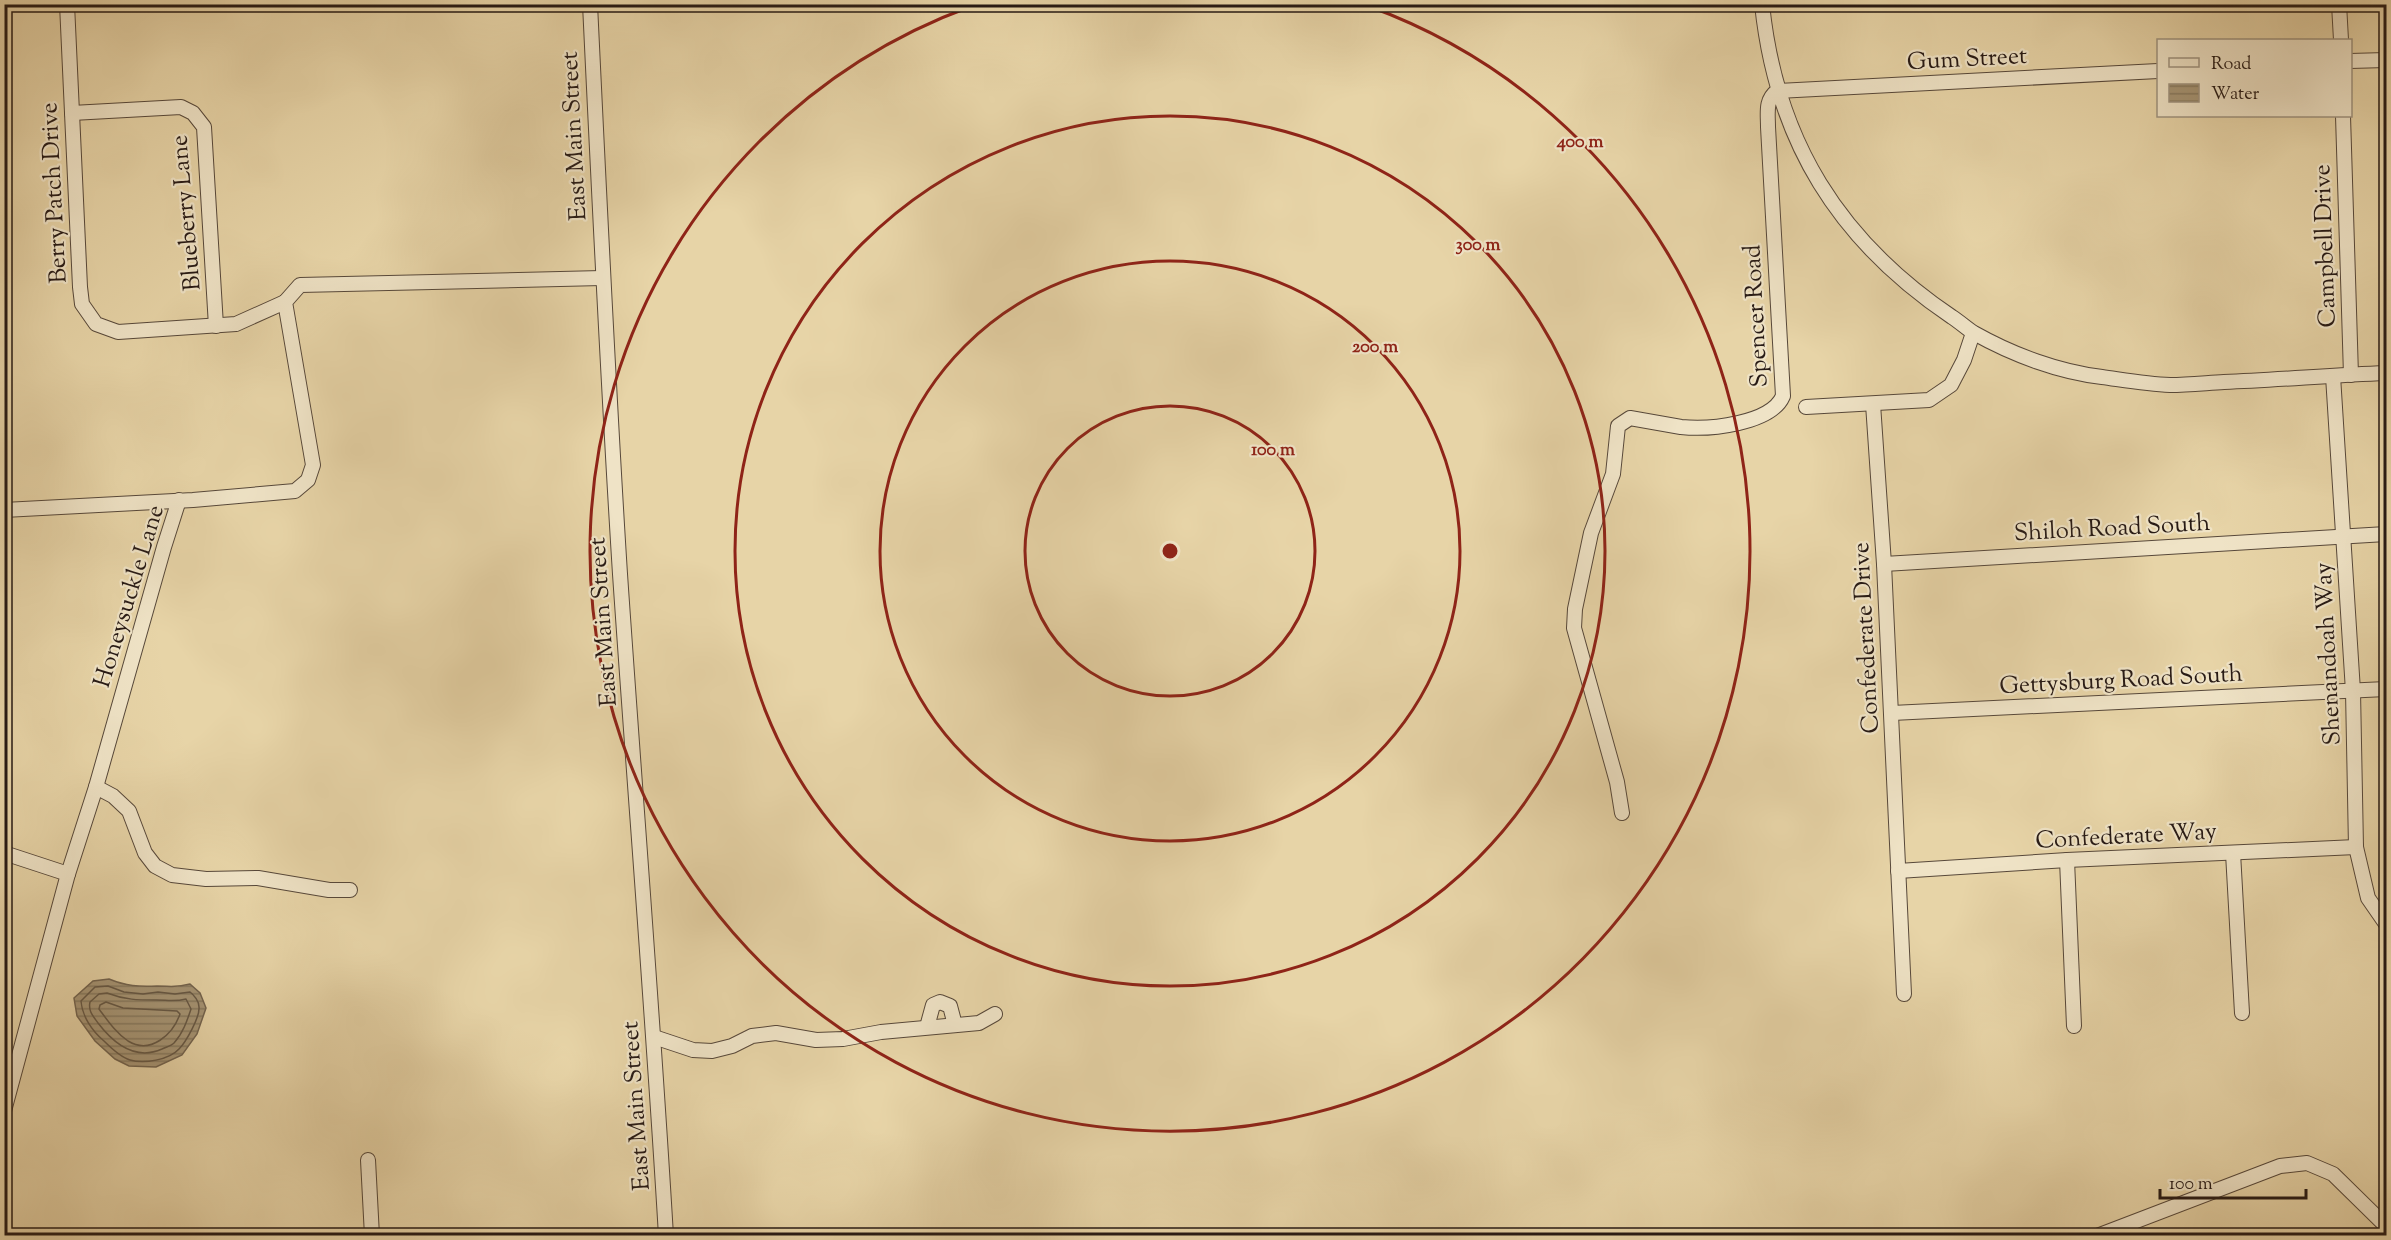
<svg xmlns="http://www.w3.org/2000/svg" width="2391" height="1240" viewBox="0 0 2391 1240" font-family="'Sorts Mill Goudy',serif">
<style>
.water{fill:url(#water-rules);stroke:#73644f;stroke-width:1.5}
.lines{fill:none;stroke-linecap:round;stroke-linejoin:round}
.shore{stroke:#665845;stroke-width:1.5}
.minor-casing{stroke:#57483a;stroke-width:16}
.minor{stroke:#efe3c6;stroke-width:14}
.ring{fill:none;stroke:#8f2418;stroke-width:3}
.labels{text-anchor:middle;stroke-width:4.5;stroke-linejoin:round;paint-order:stroke}
.street-label{font-size:24px;fill:#271a15;stroke:#efe3c6}
.centre{fill:#8f2418;stroke:#efe3c6;stroke-width:3}
.ring-label{font-size:18px;text-anchor:middle;font-weight:bold;fill:#8f2418;stroke:#efe3c6;stroke-width:4.5;stroke-linejoin:round;paint-order:stroke}
</style>
<defs>
<pattern id="water-rules" width="6" height="5" patternUnits="userSpaceOnUse" patternTransform="scale(1.5)"><rect width="6" height="5" fill="#a69575"/><path d="M0 2.5h6" fill="none" stroke="#87795f"/></pattern>
</defs>
<rect width="100%" height="100%" fill="#e7d4a7"/>
<filter id="stains"><feTurbulence type="fractalNoise" baseFrequency=".00333" numOctaves="4"/><feColorMatrix values="0 0 0 0 .2 0 0 0 0 .09 0 0 0 0 .02 0 0 0 .5 -.17"/></filter>
<radialGradient id="worn" r=".72"><stop offset=".6" stop-color="#630" stop-opacity="0"/><stop offset="1" stop-color="#630" stop-opacity=".3"/></radialGradient>
<!-- water -->
<path class="water" d="M109,979C126,986 139,987 157,986C171,986 176,988 190,984L200,993L206,1008L197,1034L182,1055L156,1067L129,1066L115,1059L95,1041L77,1016L74,998L93,981Z"/>
<g class="lines">
<!-- shore -->
<g class="shore">
<path d="M108,986L124,992L143,994L158,992L175,994L190,992C194,995 199,1001 199,1007C200,1017 186,1042 179,1049C169,1060 144,1064 130,1060C120,1057 111,1048 104,1041C92,1031 82,1016 81,1001L95,987Z"/>
<path d="M107,993C125,1000 138,1000 156,1000C167,1000 175,1002 186,999L191,1009C187,1021 183,1033 174,1043C171,1046 166,1047 162,1049C135,1061 114,1044 98,1023C93,1016 88,1011 90,1002L99,994Z"/>
<path d="M106,1002L123,1008L177,1011L180,1014C173,1034 151,1055 128,1041C116,1033 108,1021 99,1009L100,1005Z"/>
</g>
<!-- minor casing -->
<g class="minor-casing">
<g id="minor">
<path d="M67,4L80,287L82,304L96,324L118,332L236,324L285,302"/>
<path d="M590,4C599,194 608,384 620,574C635,794 653,1015 666,1236"/>
<path d="M1762,4C1776,141 1839,241 1952,317C1960,322 1967,329 1974,333C2013,355 2059,372 2102,377C2124,380 2147,384 2170,385C2188,385 2206,383 2224,382C2278,380 2332,375 2386,373"/>
<path d="M2339,4L2341,40"/>
<path d="M2350,61L2386,60"/>
<path d="M72,113L181,107L193,113L204,127L216,326"/>
<path d="M2343,116L2351,375"/>
<path d="M2333,376L2353,691L2356,847L2368,898L2386,924"/>
<path d="M1873,404L1884,564L1904,994"/>
<path d="M1806,407L1929,400L1951,385L1964,360L1973,333"/>
<path d="M4,510L193,500L295,491L308,480L313,465L285,302L300,285L602,278"/>
<path d="M1884,564L2386,534"/>
<path d="M1892,713L2386,689"/>
<path d="M96,787L113,796L129,811L145,853L155,866L172,875L206,879L258,878L329,890H350"/>
<path d="M1622,813L1617,782L1574,628L1575,609L1591,533L1613,474L1618,426L1630,418C1647,421 1664,424 1681,427C1709,430 1771,424 1783,396L1768,127C1768,113 1765,100 1777,91L2158,71"/>
<path d="M4,853L68,874"/>
<path d="M2233,853L2242,1013"/>
<path d="M2067,860L2074,1026"/>
<path d="M1898,871L2067,860L2356,847"/>
<path d="M927,1027L933,1005L940,1002L950,1006L955,1025"/>
<path d="M654,1037L693,1050L712,1051L732,1046L752,1036L776,1033L816,1040L843,1039L881,1032L979,1023L995,1014"/>
<path d="M4,1111L68,874L96,787L164,547L179,500"/>
<path d="M368,1160L372,1236"/>
<path d="M2097,1236L2280,1166L2307,1163L2333,1174L2386,1226"/>
</g>
</g>
<!-- minor -->
<use href="#minor" class="minor"/>
</g>
<!-- distance rings -->
<g class="ring">
<circle cx="1170" cy="551" r="145"/>
<circle cx="1170" cy="551" r="290"/>
<circle cx="1170" cy="551" r="435"/>
<path d="M1368 6A580 580 0 1 1 972 6"/>
</g>
<g class="labels">
<!-- street labels -->
<g class="street-label">
<text transform="translate(1967 58) rotate(-3)" y="8">Gum Street</text>
<text transform="translate(573 136) rotate(-93)" y="8">East Main Street</text>
<text transform="translate(53 193) rotate(-93)" y="8">Berry Patch Drive</text>
<text transform="translate(185 213) rotate(-95)" y="8">Blueberry Lane</text>
<text transform="translate(2324 246) rotate(-92)" y="8">Campbell Drive</text>
<text transform="translate(1755 316) rotate(-93)" y="8">Spencer Road</text>
<text transform="translate(2112 527) rotate(-3)" y="8">Shiloh Road South</text>
<text transform="translate(128 596) rotate(-73)" y="8">Honeysuckle Lane</text>
<text transform="translate(602 622) rotate(-94)" y="8">East Main Street</text>
<text transform="translate(1865 638) rotate(-93)" y="8">Confederate Drive</text>
<text transform="translate(2327 654) rotate(-93)" y="8">Shenandoah Way</text>
<text transform="translate(2121 679) rotate(-3)" y="8">Gettysburg Road South</text>
<text transform="translate(2126 835) rotate(-3)" y="8">Confederate Way</text>
<text transform="translate(635 1106) rotate(-94)" y="8">East Main Street</text>
</g>
</g>
<circle cx="1170" cy="551" r="9" class="centre"/>
<g class="ring-label">
<text x="1580" y="147">400 m</text>
<text x="1478" y="250">300 m</text>
<text x="1375" y="352">200 m</text>
<text x="1273" y="455">100 m</text>
</g>
<!-- margin -->
<rect width="2391" height="1240" fill="none" stroke="#e7d4a7" stroke-width="24"/>
<rect x="6" y="6" width="2379" height="1228" fill="none" stroke="#271a15" stroke-width="3"/>
<rect x="12" y="12" width="2367" height="1216" fill="none" stroke="#271a15" stroke-width="1.5"/>
<!-- legend -->
<rect x="2157" y="39" width="195" height="78" fill="#efe3c6" stroke="#9f937f" stroke-width="1.5"/>
<rect x="2169" y="58" width="30" height="9" fill="#efe3c6" stroke="#9f937f" stroke-width="1.5"/>
<text x="2211" y="69" font-size="18" fill="#271a15">Road</text>
<rect x="2169" y="84" width="30" height="18" fill="url(#water-rules)" stroke="#9f937f" stroke-width="1.5"/>
<text x="2211" y="99" font-size="18" fill="#271a15">Water</text>
<!-- scale -->
<path d="M2160 1189v9h146v-9" fill="none" stroke="#271a15" stroke-width="3"/>
<text x="2169" y="1189" font-size="18" fill="#271a15" stroke="#efe3c6" stroke-width="4.5" paint-order="stroke">100 m</text>
<rect width="100%" height="100%" filter="url(#stains)"/>
<rect width="100%" height="100%" fill="url(#worn)"/>
</svg>
